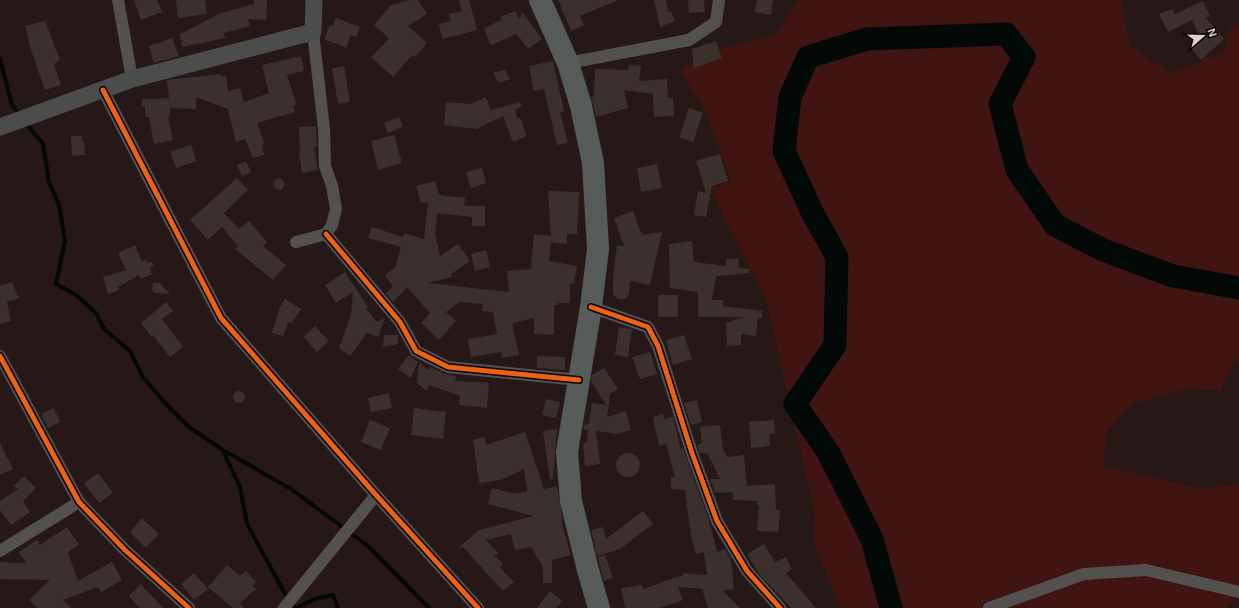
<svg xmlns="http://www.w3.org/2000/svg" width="1239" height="608" viewBox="0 0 1239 608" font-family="Arial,sans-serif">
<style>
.green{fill:#3f1411}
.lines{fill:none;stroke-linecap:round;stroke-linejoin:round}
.stream{stroke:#030907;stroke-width:4}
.river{stroke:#030907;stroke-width:23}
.building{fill:#3c302e}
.street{stroke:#525150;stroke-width:12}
.secondary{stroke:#4a4d4c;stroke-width:17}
.highway{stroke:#555b59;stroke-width:22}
.cycleway-casing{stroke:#0c0403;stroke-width:8}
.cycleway{stroke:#ea6118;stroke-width:5}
</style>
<rect width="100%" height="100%" fill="#251816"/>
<!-- green -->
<path class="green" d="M800,0H1121L1131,47L1170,73L1223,53L1230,28L1239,24V360L1233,363L1221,391L1187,389L1134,403L1107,432L1103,466L1203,489L1239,484V597L1227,608H841L814,545L815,514L766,300L722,214L712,188L731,182L704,108L679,69L713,50L777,34L794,6Z"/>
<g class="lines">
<!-- stream -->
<g class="stream">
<path d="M0,59L12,105L20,115"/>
<path d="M25,122L43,144L49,182L59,205L65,241L56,284L76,295L96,313L104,329L130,351L143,377L165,403L189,427L223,450L291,489L368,546L429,608"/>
<path d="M223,451L240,487L247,524L289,601L296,608L315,599L333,595L338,608"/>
</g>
<!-- river -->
<path class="river" d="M891,608L872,539L828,452L795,404L835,345L837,257L812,212L784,151L790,97L808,57L867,39L1006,34L1024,57L1000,104L1017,170L1055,225L1103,250L1173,276L1239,288"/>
</g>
<!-- building -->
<g class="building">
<path d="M134,0H157L162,12L141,20Z"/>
<path d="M176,0H205L207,14L178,18Z"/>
<path d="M254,0H267L266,20L248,19L250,26L224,33L225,38L182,47L180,34L221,13L254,4Z"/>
<path d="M410,0H418L427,14L408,26L427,43L415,57L412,55L393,77L374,60H376L371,58L389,38L374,25L391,5Z"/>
<path d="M459,0H469L477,30L442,39L439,24L451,21L449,14L462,11Z"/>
<path d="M558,0H618L580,16L584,25L571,31Z"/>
<path d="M654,0H666L668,12L671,11L675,21L660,27Z"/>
<path d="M688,0H704L705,12L689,13Z"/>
<path d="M757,0H773L771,15L755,12Z"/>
<path d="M1203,1L1210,16L1206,18L1224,39L1201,60L1190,47L1200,38L1192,20L1168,32L1159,14L1172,9L1175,14Z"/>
<path d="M515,11L519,19L523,13L542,39L528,49L517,34L491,45L484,28L502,20L500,17Z"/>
<path d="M336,18L360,27L356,37L351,35L346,48L324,39L330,25L333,26Z"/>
<path d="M45,21L60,60L54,64L61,85L45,90L31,50L25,26Z"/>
<path d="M172,38L179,56L154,63L149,46Z"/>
<path d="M716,41L722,58L694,68L692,49Z"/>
<path d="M301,56L304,71L287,75L297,105L293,106L295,112L257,123L265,144L262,145L264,155L253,158L245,139L236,142L228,109L196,97V109L170,108V117H168L173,140L154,144L149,117H145V107H142V99L169,98L167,80L221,74V76H226L228,91L240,88L244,102L269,93L262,65Z"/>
<path d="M553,61L564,111L560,112L568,143L557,145L544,89L534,91L529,66Z"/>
<path d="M629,65L641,66L639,81L667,79L668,98H673L674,116L654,117L653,94L624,90L628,108L596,117L591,97L594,96L595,69L628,70Z"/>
<path d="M344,66L350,102L338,104L332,68Z"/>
<path d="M505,70L510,79L499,83L493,73Z"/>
<path d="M486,97L491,110L520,102L522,106L515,110L518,119L520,118L527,136L513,142L503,116L477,129L444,125L446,102L471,104Z"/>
<path d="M689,108L703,113L693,142L679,137Z"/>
<path d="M399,117L403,127L388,133L384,123Z"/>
<path d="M316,126L317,147H314L318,170L302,173L299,153H300L299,127Z"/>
<path d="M394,135L402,163L378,170L371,141Z"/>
<path d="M71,136H82V141H84L85,155L72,156Z"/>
<path d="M191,145L196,161L176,168L170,152Z"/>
<path d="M720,154L728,181L712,186L706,217L694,215L698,191L706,193L696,161Z"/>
<path d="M246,161L251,172L242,176L237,165Z"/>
<path d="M657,164L662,188L641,192L637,168Z"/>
<path d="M482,168L486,183L471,188L466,172Z"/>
<path d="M237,178L248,190L224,213L239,229L249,221L267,242L263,246L286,265L273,280L235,249L238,246L222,227L208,240L190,220Z"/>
<circle cx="279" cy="184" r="5.5"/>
<path d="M435,181L439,195L465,198L464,206H485V226H472V217L437,213L435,234L440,256L458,244L470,261L451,274L452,277L428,283L509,292L507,271L531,269L534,234L551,236L548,191L579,192L577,234H567V244L551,242L549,261L577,266L574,284L570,283V303H558V305H554V335L534,334V318L512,323L519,355L502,358L501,352L471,357L468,339L497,334L493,312L482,311L483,304L459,302L446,312L456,321L439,340L421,323L430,313L407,287L393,302L386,293L393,286L385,275L395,268L401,247L368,238L372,227L403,237L404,233L424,239L428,202L421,203L416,186Z"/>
<path d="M633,211L642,235L662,232L650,285L630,281L629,294L625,299H618L613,294V278L617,246H624L614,218Z"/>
<path d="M692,241L694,262L726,266V259L738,258L739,268L749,269V273L716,276L712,300H723V306L762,311V318H758L756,336L741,334V345L727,346L726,323L744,317H698V292L670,288L669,244Z"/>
<path d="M135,245L142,262L146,260L148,263L152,262L154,266L150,268L152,274L140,279L139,275L118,287L119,290L108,294L103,277L126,270L118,253Z"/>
<path d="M486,250L490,267L475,271L471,254Z"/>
<path d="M345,272L368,307L367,310L377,322L385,318L378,337L367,333L350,356L339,348L351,314L353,292L336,303L325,285Z"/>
<path d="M12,282L19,298L7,302L11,321L0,324V286Z"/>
<path d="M153,282L160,283L170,294L155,293L152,290Z"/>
<rect x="658" y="295" width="20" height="22"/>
<path d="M285,299L301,309L291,324L289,321L283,336L272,333L280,307Z"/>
<path d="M166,302L173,311L162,319L183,347L170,357L153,335L152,337L141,323Z"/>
<path d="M315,326L329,341L317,352L304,337Z"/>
<path d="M619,327L632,329L628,357L615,355Z"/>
<path d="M384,335H398V344L383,347Z"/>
<path d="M684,335L692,359L673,365L666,340Z"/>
<path d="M650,352L657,374L640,379L632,357Z"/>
<path d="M409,355L418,362L411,378L398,369Z"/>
<path d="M537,356L565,357V370L537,368Z"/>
<path d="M419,363L429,370L430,367L445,374L456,376L455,381L489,383L487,408L459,405L460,396L429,385L427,391L417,383Z"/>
<path d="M604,368L618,389L610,394L607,417L626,411L631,430L617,434L596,431L600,464L585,466L583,443H587L588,430L583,429L584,425L589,424L592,403L606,405L591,381L592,375Z"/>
<circle cx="239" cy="397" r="6"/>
<path d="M389,393L392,408L371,412L368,398Z"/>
<path d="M546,399L560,402L556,418L542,415Z"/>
<path d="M697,400L702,422L691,425L684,403Z"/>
<path d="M54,408L60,422L48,428L41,414Z"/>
<path d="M414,408L446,412L443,439L411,435Z"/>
<path d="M663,414L664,419L673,417L681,449L683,448L709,520L717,552L725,549L731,560L734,589L723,591L740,608H708L702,589L678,587L683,600L660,608H625L621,588L642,585L643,589L683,575V573L707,575L704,552L696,554L691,536L685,490L671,489V477H675L666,444L659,446L653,417Z"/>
<path d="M370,420L390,428L381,450L361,442Z"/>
<path d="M774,420L775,433L769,434L770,446L751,448L749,422Z"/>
<path d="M720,425L723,449L727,457L744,455L747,486L775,484L776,510H780L778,532L757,531L759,505H757V501L733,500V492L715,493L710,479H720L707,453H700L697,445L702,443L700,427Z"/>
<path d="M557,429L553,479H550L543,431Z"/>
<path d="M525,432L544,489L557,486L563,520L561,521L571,555L552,560V583H543V567L531,547L515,550L511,534L486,540L499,554L494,555L503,564L500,567L514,582L503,591L463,547L458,548L479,530L533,516L488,504L492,488L515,494L527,491L524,469L501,480L479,483L473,440L485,437L486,445Z"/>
<path d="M0,443L13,469L0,475Z"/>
<circle cx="628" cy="465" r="12"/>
<path d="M98,473L113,493L99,503L84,483Z"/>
<path d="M23,476L36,487L23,502L30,512L11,525L0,510V501L18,489L14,486Z"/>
<path d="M643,511L653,524L620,549L597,556L591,530L603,527L606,539Z"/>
<path d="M142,518L159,534L146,548L130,532Z"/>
<path d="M67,527L79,545L68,552L78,581L112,562L122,580L101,592L98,587L63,600L71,608H37L29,600L50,580L0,579V562L26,563L19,552L37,540L40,545Z"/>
<path d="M764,544L775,562L786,557L792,569L786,573L816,608H791L760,575L747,554Z"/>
<path d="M605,555L613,578L604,581L598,557Z"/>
<path d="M227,565L240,576L246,571L256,582L252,585L256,589L240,603L244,608H233L208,587Z"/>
<path d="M194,573L208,589L194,600L181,584Z"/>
<path d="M141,584L163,608H140L129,596Z"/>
<path d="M550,591L562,601L556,608H537Z"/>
</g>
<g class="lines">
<!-- street -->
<g class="street">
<path d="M118,0L132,79"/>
<path d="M568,63L689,40L716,22L719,0"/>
<path d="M103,90L221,318L376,495L478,608"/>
<path d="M326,234L400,322L416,351L448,367L579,380"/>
<path d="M296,242L326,234L332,225L336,209L332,186L325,166L324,129L313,32"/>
<path d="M591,307L648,327L658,346L692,453L717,521L747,571L780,608"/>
<path d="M0,356L79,502L125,550L189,608"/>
<path d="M0,551L79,502"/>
<path d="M284,608L376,495"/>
<path d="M989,608L1084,574L1146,570L1239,592"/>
</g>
<!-- secondary -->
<path class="secondary" d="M0,127L132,79L313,32L314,0"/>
<!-- highway -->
<path class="highway" d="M540,0L568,63L581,106L593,163L598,249L591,307L567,452L571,501L588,570L599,608"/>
<!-- cycleway casing -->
<g class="cycleway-casing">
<g id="cycleway">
<path d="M103,90L221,318L376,495L478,608"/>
<path d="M326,234L400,322L416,351L448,367L579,380"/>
<path d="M591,307L648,327L658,346L692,453L717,521L747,571L780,608"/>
<path d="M0,356L79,502L125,550L189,608"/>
</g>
</g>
<!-- cycleway -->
<use href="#cycleway" class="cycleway"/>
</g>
<!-- north arrow -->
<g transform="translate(1203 36) rotate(70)" stroke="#0c0403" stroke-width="3" paint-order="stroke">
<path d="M0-3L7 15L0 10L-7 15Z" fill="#e2d0ce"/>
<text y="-6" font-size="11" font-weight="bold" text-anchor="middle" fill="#e2d0ce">N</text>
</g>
</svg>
